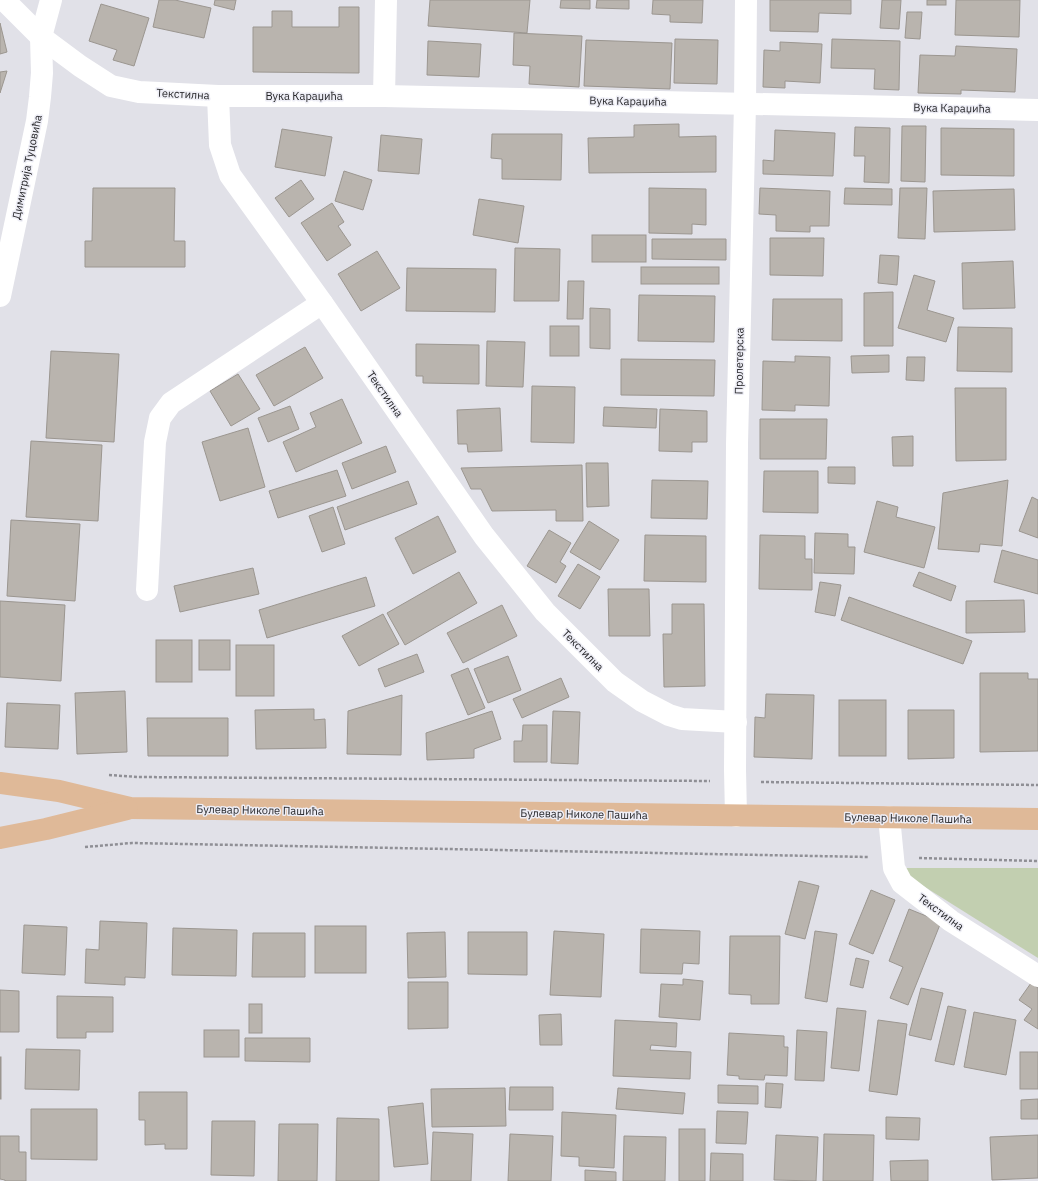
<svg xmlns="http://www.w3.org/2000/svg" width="1038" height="1181" viewBox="0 0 1038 1181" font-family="'IBM Plex Sans',sans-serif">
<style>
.green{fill:#c2cfb0}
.building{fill:#b9b4ae;stroke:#9b9690}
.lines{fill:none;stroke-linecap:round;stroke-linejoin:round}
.path{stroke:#8f8f95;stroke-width:2.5;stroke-dasharray:3 2;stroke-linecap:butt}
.minor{stroke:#fff;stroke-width:22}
.major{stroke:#dfb998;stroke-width:22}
.labels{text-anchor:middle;stroke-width:3;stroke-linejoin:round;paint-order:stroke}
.street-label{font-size:11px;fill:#252528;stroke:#eeeef6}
</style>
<rect width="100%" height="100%" fill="#e1e1e8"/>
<!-- green -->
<path class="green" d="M901,868H1038V958L909,877Z"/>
<!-- building -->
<g class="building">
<path d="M159,0H175L211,8L204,38L153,27Z"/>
<path d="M215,0H236L234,10L214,5Z"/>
<path d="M430,0H530L527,33L428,26Z"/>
<path d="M561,0H590V9L560,8Z"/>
<path d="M597,0H629V9L596,8Z"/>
<path d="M653,0H703L702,23L670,22V15L652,14Z"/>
<path d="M770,0H851V14L819,13L818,32L770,31Z"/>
<path d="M882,0H901L899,29L880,28Z"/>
<rect x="927" y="0" width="19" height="5"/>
<path d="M956,0H1020L1019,37L955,35Z"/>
<path d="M101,4L149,18L134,66L113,60L117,50L89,41Z"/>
<path d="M339,7H359V73L253,72V27H272V11H292V27H339Z"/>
<path d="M907,12H922L920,39L905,38Z"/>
<path d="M0,23L7,52L0,54Z"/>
<path d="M514,33L582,36L579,87L529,84L530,66L513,65Z"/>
<path d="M675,39L718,40L717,84L674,83Z"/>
<path d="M832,39L900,41L899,90L874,89L875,69L831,68Z"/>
<path d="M586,40L672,43L670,89L584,86Z"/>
<path d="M428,41L481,44L479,77L427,75Z"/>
<path d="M780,42L822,44L820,83L785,81V88L763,87L764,50L780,51Z"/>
<path d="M956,46L1017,49L1015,92L961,90V94L918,93L920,55L955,56Z"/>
<path d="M7,71L0,93V72Z"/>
<path d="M679,124V137L716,136V172L589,173L588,138L634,137V125Z"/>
<path d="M902,126H926L925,182L901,181Z"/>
<path d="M855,127L890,128L889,183L864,182L865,156H854Z"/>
<path d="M941,128L1014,129V176L941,175Z"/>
<path d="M282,129L332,137L325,176L275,167Z"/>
<path d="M775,130L835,133L833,176L763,174V160L774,161Z"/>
<path d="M492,134H562L561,180L502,179V159L491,158Z"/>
<path d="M381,135L422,139L419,174L378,171Z"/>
<path d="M344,171L372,180L363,210L335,201Z"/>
<path d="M301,180L314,199L289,217L275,198Z"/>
<path d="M93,188H175L174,241H185V267H85V241H92Z"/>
<path d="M649,188L706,189V225L692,224V234L649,233Z"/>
<path d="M760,188L830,191L829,226H810V232L776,231V215L759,214Z"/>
<path d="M845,188L892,189V205L844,204Z"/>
<path d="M900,188H927L925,239L898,238Z"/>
<path d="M1014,189L1015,230L934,232L933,191Z"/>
<path d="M479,199L524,206L518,243L473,235Z"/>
<path d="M332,203L344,222L338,226L351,245L327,261L301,223Z"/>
<rect x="592" y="235" width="54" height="27"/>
<path d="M770,238H824L823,276L770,275Z"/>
<path d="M652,239H726V260L652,259Z"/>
<path d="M515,248L560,249L559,301H514Z"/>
<path d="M377,251L400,288L361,311L338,274Z"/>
<path d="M880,255L899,256L897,285L878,283Z"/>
<path d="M1013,261L1015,308L963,309L962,263Z"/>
<rect x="641" y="267" width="78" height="17"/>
<path d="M407,268L496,269L495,312L406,311Z"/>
<path d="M914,275L935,281L927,310L954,318L946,342L898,328Z"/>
<path d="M568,281H584L583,319H567Z"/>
<path d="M893,292V346H864V293Z"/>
<path d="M639,295L715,296L714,342L638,341Z"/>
<path d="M773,299H842V341L772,340Z"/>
<path d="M590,308L610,309V349L590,348Z"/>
<rect x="550" y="326" width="29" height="30"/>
<path d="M958,327L1012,328V372L957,371Z"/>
<path d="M487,341L525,342L523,387L486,386Z"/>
<path d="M416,344L479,345V384L423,383V376H416Z"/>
<path d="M305,347L323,378L274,406L256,375Z"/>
<path d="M51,351L119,354L114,442L46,438Z"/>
<path d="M889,355V372L852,373L851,356Z"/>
<path d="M795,356L830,357L829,406L795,405V411L762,410L763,361L795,362Z"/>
<path d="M907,357H925L924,381L906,380Z"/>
<path d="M621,359L715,360L714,396L621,395Z"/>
<path d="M238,374L260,409L231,426L210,391Z"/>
<path d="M532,386L575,387L574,443L531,442Z"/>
<path d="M955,388H1006V460L956,461Z"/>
<path d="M342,399L362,443L296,472L283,442L316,427L310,413Z"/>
<path d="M290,406L299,429L268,442L258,418Z"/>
<path d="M604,407L657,409L656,428L603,426Z"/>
<path d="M500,408L502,451L468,452L467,444H458L457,410Z"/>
<path d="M660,409L707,411V442H692V452L659,451Z"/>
<path d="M760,419H827L826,459H760Z"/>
<path d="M248,428L265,487L220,501L202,442Z"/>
<path d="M913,436V466H893L892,437Z"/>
<path d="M31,441L102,445L98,521L26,517Z"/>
<path d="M386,446L396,472L352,489L342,463Z"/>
<path d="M586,463H608L609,506L587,507Z"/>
<path d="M582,465L583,521H556V510L492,511L481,489H471L461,468Z"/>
<path d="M828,467H855V484L828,483Z"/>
<path d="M337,470L346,496L278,518L269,491Z"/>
<path d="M764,471H818V513L763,512Z"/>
<path d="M652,480L708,481L707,519L651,518Z"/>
<path d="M1008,480L1002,546L980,544L979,552L938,549L943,493Z"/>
<path d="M408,481L417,504L345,530L337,507Z"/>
<path d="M1032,497L1038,500V538L1019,531Z"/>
<path d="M877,501L898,507L896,517L935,527L924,568L864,552Z"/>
<path d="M333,507L345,544L322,552L309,516Z"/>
<path d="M438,516L456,552L413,574L395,538Z"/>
<path d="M11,520L80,524L75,601L7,596Z"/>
<path d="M589,521L619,540L600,570L570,552Z"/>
<path d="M549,530L571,543L560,562L566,566L556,583L527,566Z"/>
<path d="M815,533L848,534V547H855L854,574L814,573Z"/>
<path d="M645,535L706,536V582L644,581Z"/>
<path d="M760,535L805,536V559H812V590L759,589Z"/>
<path d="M1002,550L1038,560V594L994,582Z"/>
<path d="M578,564L600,577L580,609L558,596Z"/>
<path d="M253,568L259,594L180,612L174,586Z"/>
<path d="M459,572L477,603L405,645L387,613Z"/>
<path d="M919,572L956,586L951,601L913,586Z"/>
<path d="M366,577L375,606L267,638L259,610Z"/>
<path d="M820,582L841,585L835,616L815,612Z"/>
<path d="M608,589H649L650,636H609Z"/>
<path d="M849,597L972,641L963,664L841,620Z"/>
<path d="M1024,600L1025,632L966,633V601Z"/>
<path d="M0,601L65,605L61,681L0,677Z"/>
<path d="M672,604H704L705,686L664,687L663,634H672Z"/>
<path d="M502,605L517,636L463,663L447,633Z"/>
<path d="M383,614L399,644L359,666L342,636Z"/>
<rect x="156" y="640" width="36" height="42"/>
<rect x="199" y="640" width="31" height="30"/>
<rect x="236" y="645" width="38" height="51"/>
<path d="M417,654L424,672L385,687L378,669Z"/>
<path d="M508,656L521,690L488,703L474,669Z"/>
<path d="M468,668L485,708L468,715L451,675Z"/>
<path d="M980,673H1028V679H1038V751L980,752Z"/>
<path d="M561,678L569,697L522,718L513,699Z"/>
<path d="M125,691L127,752L77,754L75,693Z"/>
<path d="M766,694L814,695L812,759L754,757L755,717L765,718Z"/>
<path d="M402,695L401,755L347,754L348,711Z"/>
<rect x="839" y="700" width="47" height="56"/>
<path d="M7,703L60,705L58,749L5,747Z"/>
<path d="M314,709V720L325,719L326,748L256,749L255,710Z"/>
<path d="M908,710H954V758L908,759Z"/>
<path d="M492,711L501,739L474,749V758L427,760L426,733Z"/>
<path d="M553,711L580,712L578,764L551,763Z"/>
<path d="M147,718H228V756H148Z"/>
<path d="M523,725H547V762H514V741H522Z"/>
<path d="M799,881L819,886L805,939L785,934Z"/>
<path d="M871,890L895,900L873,954L849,944Z"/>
<path d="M909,909L941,922L908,1005L890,998L903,967L889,961Z"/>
<path d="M100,921L147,923L145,978L125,977V985L85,983L86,949L99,950Z"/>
<path d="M24,925L67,927L65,975L22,973Z"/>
<rect x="315" y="926" width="51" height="47"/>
<path d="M173,928L237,930L236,976L172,975Z"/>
<path d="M641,929L700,931L699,964L683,963L682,974L640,973Z"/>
<path d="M554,931L604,934L601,997L550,995Z"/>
<path d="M815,931L837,934L827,1002L805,998Z"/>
<path d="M445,932L446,977L408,978L407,933Z"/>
<path d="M468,932H527V975L468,974Z"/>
<path d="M253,933H305V977H252Z"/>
<path d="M730,936H780L779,1004H751V995L729,994Z"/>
<path d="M856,958L869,961L863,988L850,985Z"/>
<path d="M683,979L703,981L700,1020L659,1017L661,984L683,985Z"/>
<path d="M408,982H448V1028L408,1029Z"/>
<path d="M1031,983L1038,988V1029L1024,1020L1032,1009L1019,1000Z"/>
<path d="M921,988L943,993L931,1040L909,1035Z"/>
<path d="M0,990L19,991V1032H0Z"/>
<path d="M57,996L113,997V1032H86V1038H57Z"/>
<rect x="249" y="1004" width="13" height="29"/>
<path d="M948,1006L966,1010L954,1065L935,1061Z"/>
<path d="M837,1008L866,1011L859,1071L831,1068Z"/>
<path d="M974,1012L1016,1020L1006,1075L964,1067Z"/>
<path d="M561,1014L562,1045H540L539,1015Z"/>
<path d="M615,1020L677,1023L676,1047L651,1045L650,1050L691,1052L690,1079L613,1076Z"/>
<path d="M878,1020L907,1024L897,1095L869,1091Z"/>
<rect x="204" y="1030" width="35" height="27"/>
<path d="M797,1030L827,1032L824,1081L795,1080Z"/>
<path d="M729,1033L784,1036V1047H788L787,1076L765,1075L764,1080L739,1079V1076L727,1075Z"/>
<path d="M245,1038H310V1062L245,1061Z"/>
<path d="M26,1049L80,1050L79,1090L25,1089Z"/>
<rect x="1020" y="1052" width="18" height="37"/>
<rect x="0" y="1057" width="1" height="42"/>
<path d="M766,1083L783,1084L781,1108L765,1107Z"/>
<path d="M718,1085L758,1086V1104L718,1103Z"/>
<path d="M510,1087H553V1110H509Z"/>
<path d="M505,1088L506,1126L432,1127L431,1089Z"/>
<path d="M618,1088L685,1093L683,1114L616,1109Z"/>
<path d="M139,1092H187V1149H165V1144L145,1145V1120H139Z"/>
<path d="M1038,1099V1119H1021V1100Z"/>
<path d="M423,1103L428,1164L394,1167L388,1107Z"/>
<path d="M31,1109H97V1160L31,1159Z"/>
<path d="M717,1111L748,1112L746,1144L716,1143Z"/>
<path d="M562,1112L616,1115L614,1168L579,1166V1157L561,1156Z"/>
<path d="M886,1117L920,1118L919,1140L886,1139Z"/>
<path d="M337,1118L379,1119V1181H336Z"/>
<path d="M212,1121H255L254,1176L211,1175Z"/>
<path d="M279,1124H318L317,1181H278Z"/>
<rect x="679" y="1129" width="26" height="52"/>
<path d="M433,1132L473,1134L471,1181H431Z"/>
<path d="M510,1134L553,1136L551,1181H508Z"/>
<path d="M824,1134L874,1135L873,1181H823Z"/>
<path d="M776,1135L818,1137L816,1181L774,1180Z"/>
<path d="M1038,1135V1178L992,1180L990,1137Z"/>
<path d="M0,1136H19V1152H26V1181H5V1180L0,1179Z"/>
<path d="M624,1136L666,1137L665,1181H623Z"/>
<path d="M711,1153L743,1154V1181H710Z"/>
<path d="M928,1160V1181H891L890,1161Z"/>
<path d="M585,1170L616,1172V1181H585Z"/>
</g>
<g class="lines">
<!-- path -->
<g class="path">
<path d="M109,775L138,777L710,781"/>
<path d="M761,782L1038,785"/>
<path d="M85,847L132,843L868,857"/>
<path d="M919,858L1038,861"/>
</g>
<!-- minor -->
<g class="minor">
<path d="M4,0L41,37L80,66L111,86L139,92L218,96L220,145L230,175L322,303L484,536L545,612L615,682L642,701L669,715L682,719L736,722"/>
<path d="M218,96H384L1038,110"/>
<path d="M384,96L386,0"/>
<path d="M0,296L37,121L40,97L42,73L41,37L51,0"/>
<path d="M147,590L155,442L160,418L171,403L322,303"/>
<path d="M736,816L735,770L737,444L745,104L746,0"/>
<path d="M889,817L894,868L902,883L951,921L1038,976"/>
</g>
<!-- major -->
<g class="major">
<path d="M0,783L59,791L130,808L1038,819"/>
<path d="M0,838L46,829L127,809"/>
</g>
</g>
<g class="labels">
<!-- street labels -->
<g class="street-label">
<text transform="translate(183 94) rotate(3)" y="4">Текстилна</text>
<text x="304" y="100">Вука Караџића</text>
<text transform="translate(628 101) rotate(1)" y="4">Вука Караџића</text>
<text transform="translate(952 108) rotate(1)" y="4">Вука Караџића</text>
<text transform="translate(27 167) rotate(-78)" y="4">Димитрија Туцовића</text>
<text transform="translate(739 361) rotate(-89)" y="4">Пролетерска</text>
<text transform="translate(385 394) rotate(55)" y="4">Текстилна</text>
<text transform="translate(583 650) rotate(45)" y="4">Текстилна</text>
<text transform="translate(260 810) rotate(1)" y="4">Булевар Николе Пашића</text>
<text transform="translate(584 814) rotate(1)" y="4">Булевар Николе Пашића</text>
<text transform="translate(908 818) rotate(1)" y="4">Булевар Николе Пашића</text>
<text transform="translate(941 912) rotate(36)" y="4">Текстилна</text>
</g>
</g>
</svg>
